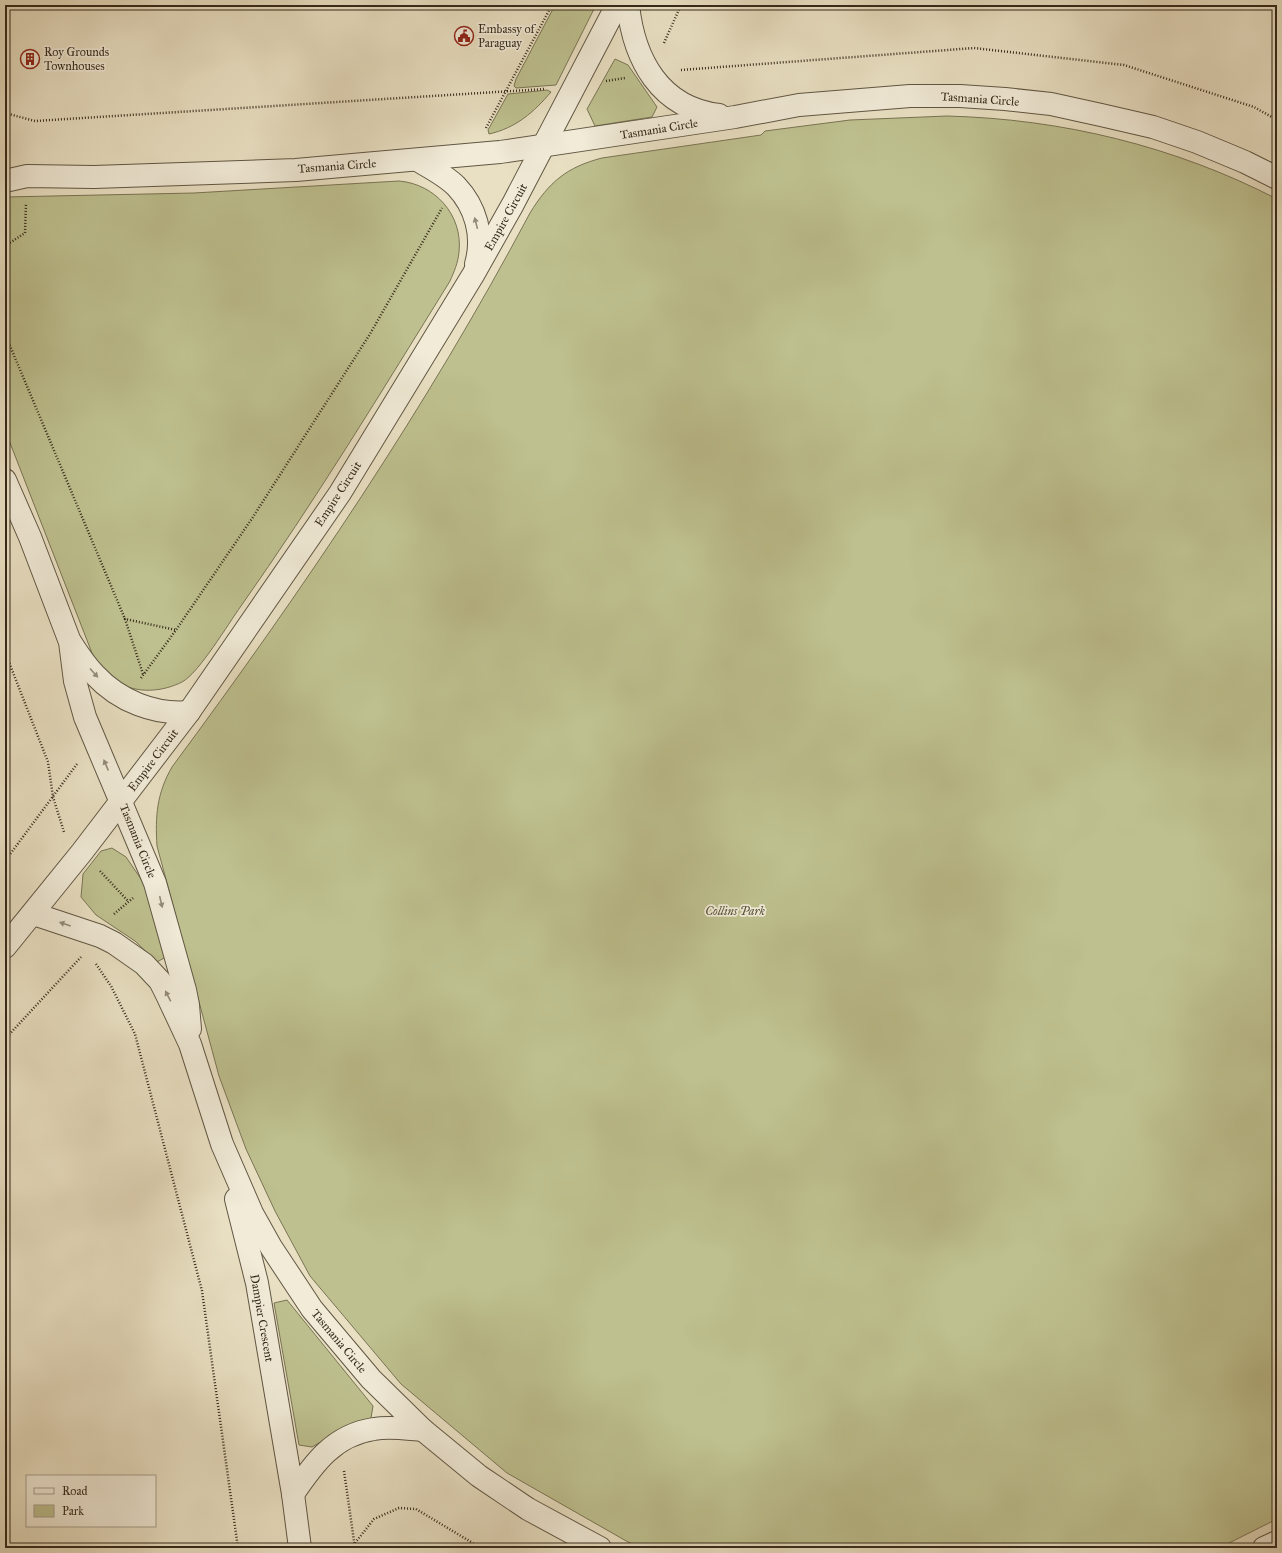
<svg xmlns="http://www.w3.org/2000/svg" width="1282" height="1553" viewBox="0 0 1282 1553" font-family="'IM FELL Great Primer',serif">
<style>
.green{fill:#bec08f;stroke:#797454}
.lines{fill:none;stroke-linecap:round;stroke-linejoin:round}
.minor-casing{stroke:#615744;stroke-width:24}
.path{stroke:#34291a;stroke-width:2.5;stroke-dasharray:1 2;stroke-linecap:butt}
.minor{stroke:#f1ebd8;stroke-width:22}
.oneway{fill:#928a79}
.labels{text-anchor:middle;stroke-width:3.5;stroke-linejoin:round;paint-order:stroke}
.poi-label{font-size:12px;fill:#34291a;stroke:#f1ebd8;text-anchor:start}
.street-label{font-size:12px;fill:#34291a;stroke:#f1ebd8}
.park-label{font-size:12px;font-style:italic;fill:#564f37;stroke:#f1ebd8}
</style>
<rect width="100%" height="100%" fill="#e9e0c3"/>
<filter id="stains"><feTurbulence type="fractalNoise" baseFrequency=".005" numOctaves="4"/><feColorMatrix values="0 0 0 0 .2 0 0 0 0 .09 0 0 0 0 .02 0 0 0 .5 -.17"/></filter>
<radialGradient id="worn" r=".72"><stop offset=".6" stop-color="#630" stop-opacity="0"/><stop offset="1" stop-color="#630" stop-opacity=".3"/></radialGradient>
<!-- green -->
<g class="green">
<path d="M555,5H596L556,85L516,88L514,86L516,79Z"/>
<path d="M615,59L628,65L657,107L652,117L595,126L587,109Z"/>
<path d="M547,90L551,92C534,112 516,128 489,134L488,130L508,94Z"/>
<path d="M947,116C1062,119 1174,146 1277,199V1519L1219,1548H644L628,1542L507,1473L401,1384L310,1276L275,1211L246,1149L219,1076L157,846C155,816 157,793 172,767C303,590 427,407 530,213C549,182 567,167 602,158L761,135L765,131L850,120Z"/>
<path d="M399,181C435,184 463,215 459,252C458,263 454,272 450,281C382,391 315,501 241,606C228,624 199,673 182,682C162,692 137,694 118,682C113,679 109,674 105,670C100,664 95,660 92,653L5,430V197L194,193Z"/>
<path d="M112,848L126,857L141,879L149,894L166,957L157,962L135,941L96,915L81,897L83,874L101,851Z"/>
<path d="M287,1300L373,1406L371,1418L343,1429L312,1447L299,1445L274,1303Z"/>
</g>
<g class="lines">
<!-- minor casing -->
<g class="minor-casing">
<g id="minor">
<path d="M628,5C634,60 660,108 719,115"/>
<path d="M417,160C429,167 445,175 456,186C476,207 484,236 476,264"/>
<path d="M5,181L27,176L94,177L296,170L500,152L735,117L799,105L910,96H960L1005,99L1051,104L1101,115L1153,127L1197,142L1245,162L1277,178"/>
<path d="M5,480L30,537L70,642L75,681L85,717L155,883L185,990L188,1005L190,1029"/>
<path d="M71,643C78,654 86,666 95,675C119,701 155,715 189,712"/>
<path d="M34,914L100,936L114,943L144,964L160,981L167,995L190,1044L222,1144L252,1213L271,1247L312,1309L371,1379L423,1430L479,1476L528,1509L600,1548"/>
<path d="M5,947L82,852L189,712L340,493L473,275L513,204L617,5"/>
<path d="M236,1199L257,1283L293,1494L300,1548"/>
<path d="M293,1494C314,1463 334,1435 374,1429C390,1426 407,1429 423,1430"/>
<path d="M1264,1548L1277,1542"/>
</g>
</g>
<!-- path -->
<g class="path">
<path d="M664,43L681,5"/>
<path d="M681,70L974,48L1124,65L1254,107L1277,120"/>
<path d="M606,81L625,78"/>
<path d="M5,113L35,121L544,89"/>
<path d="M486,128L552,5"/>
<path d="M5,246L25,233L26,203"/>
<path d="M5,334L125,619"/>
<path d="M5,652L48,762L53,797L64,832"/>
<path d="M143,674L125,619L176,630"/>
<path d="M141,678L176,630L253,517L370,334L442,208"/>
<path d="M5,861L77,764"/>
<path d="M100,871L128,901"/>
<path d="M114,914L133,898"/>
<path d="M96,964L111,986L135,1034L202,1291L238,1548"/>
<path d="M5,1039L81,957"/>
<path d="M344,1471L355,1548"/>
<path d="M355,1543L374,1519L399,1508L416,1509L481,1548"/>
</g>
<!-- minor -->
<use href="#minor" class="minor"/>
</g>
<!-- one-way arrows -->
<defs><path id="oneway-solid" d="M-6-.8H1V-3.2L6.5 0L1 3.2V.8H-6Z"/></defs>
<g class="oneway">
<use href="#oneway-solid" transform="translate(476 223) rotate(-104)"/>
<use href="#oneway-solid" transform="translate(94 673) rotate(48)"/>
<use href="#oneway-solid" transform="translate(106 765) rotate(-113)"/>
<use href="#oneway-solid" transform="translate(161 902) rotate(77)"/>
<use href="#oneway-solid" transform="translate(65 924) rotate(-161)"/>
<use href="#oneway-solid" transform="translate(168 996) rotate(-117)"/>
</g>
<!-- icons -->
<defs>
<g id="civic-ring" transform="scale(1)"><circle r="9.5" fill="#f1ebd8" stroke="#8f2418" stroke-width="1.5"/><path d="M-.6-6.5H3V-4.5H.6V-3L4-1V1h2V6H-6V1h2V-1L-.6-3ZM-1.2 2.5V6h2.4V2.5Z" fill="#8f2418"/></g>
<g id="building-ring" transform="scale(1)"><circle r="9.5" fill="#f1ebd8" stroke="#8f2418" stroke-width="1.5"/><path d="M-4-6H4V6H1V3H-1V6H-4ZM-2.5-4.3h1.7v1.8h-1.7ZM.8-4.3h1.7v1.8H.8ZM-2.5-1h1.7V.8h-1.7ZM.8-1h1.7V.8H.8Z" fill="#8f2418"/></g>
</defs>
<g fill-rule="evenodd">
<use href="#civic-ring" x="464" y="36"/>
<use href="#building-ring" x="30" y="59"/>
</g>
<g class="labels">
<!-- poi labels -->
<g class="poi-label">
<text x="478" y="33">Embassy of<tspan x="478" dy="14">Paraguay</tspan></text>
<text x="44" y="56">Roy Grounds<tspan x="44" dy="14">Townhouses</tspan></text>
</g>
<!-- street labels -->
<g class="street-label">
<text transform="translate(980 99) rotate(4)" y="4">Tasmania Circle</text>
<text transform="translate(659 129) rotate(-9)" y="4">Tasmania Circle</text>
<text transform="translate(337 166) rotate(-4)" y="4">Tasmania Circle</text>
<text transform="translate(506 217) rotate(-61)" y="4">Empire Circuit</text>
<text transform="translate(338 494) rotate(-57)" y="4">Empire Circuit</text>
<text transform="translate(153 760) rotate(-53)" y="4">Empire Circuit</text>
<text transform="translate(138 841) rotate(68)" y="4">Tasmania Circle</text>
<text transform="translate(262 1318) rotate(80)" y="4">Dampier Crescent</text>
<text transform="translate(339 1341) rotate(50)" y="4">Tasmania Circle</text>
</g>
<!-- park labels -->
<g class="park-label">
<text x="735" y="915">Collins Park</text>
</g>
</g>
<!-- margin -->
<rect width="1282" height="1553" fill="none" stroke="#e9e0c3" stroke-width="20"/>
<rect x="6" y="6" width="1270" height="1541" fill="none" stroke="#34291a" stroke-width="2"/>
<rect x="10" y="10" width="1262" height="1533" fill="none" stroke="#34291a"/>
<!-- legend -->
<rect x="26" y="1475" width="130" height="52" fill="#f1ebd8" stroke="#a59d8c"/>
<rect x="34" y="1488" width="20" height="6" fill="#f1ebd8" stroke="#a59d8c"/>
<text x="62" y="1495" font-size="12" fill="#34291a">Road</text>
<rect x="34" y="1505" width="20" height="12" fill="#bec08f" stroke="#a59d8c"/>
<text x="62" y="1515" font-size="12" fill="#34291a">Park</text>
<rect width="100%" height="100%" filter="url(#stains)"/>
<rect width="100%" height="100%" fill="url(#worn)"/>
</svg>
